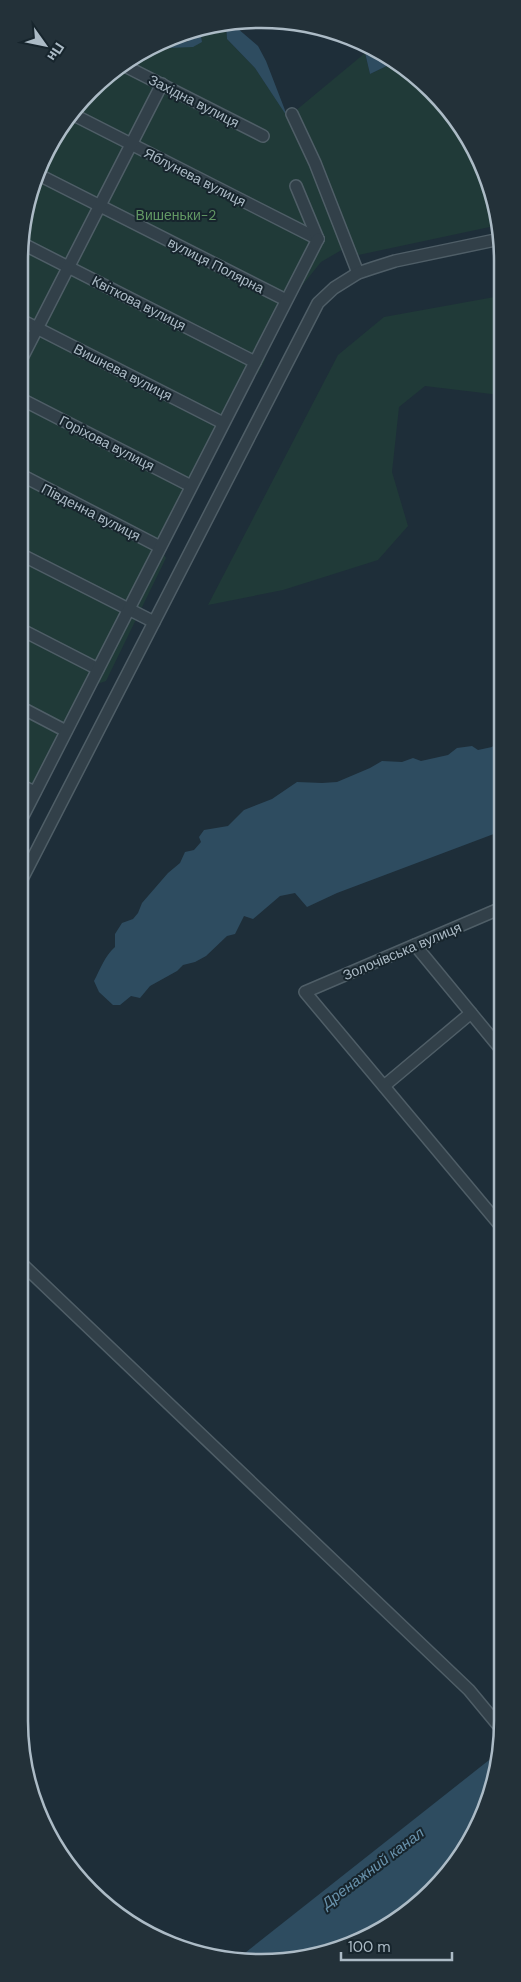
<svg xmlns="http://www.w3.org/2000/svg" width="521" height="1982" viewBox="0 0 521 1982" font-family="'DM Sans',sans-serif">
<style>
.green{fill:#203a38}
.water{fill:#2e4c60}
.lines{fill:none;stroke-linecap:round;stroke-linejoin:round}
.minor-casing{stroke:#4f5e67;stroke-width:14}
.minor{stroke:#324049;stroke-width:11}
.labels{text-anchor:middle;stroke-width:4;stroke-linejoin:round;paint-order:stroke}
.street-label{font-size:14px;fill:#acbbc6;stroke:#17252d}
.park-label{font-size:14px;fill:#629864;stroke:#17252d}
.water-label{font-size:15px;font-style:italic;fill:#6993ad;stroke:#17252d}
.rim{fill:none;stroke:#acbbc6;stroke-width:2.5}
</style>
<rect width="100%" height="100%" fill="#1e2e39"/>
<!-- green -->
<g class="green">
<path d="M213,23H226L227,39L255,68L288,117L365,53L370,74L395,62L432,90L477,154L499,225L349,257L345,248L321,262L292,298L263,354L265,360L258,373L252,377L162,552L166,558L106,681L97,684L21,832L23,214L59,126L126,60L171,41L167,47L202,42L200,29Z"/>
<path d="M500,296V395L425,386L399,407L392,472L408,526L378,560L283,590L208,605L338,355L384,317Z"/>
</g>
<!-- water -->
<g class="water">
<path d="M226,23H238L237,28L258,46L266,61L288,118L255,68L227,39Z"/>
<path d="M200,29L202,42L193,47L167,48L172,40L187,42L195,31Z"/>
<path d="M363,44L381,51L395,62L370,74Z"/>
<path d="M499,724V832L337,893L307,907L295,893L280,896L253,919L244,916L235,934L227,936L206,956L195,962L183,965L177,971L150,986L140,998L131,996L120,1005H113L99,992L94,981C101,968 104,957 115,947V934L122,923L133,919L138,913L142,903L168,873L180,863L185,852L194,850L201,842L199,837L204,830L228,826L244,810L272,799L297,782L322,783L337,782L370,768L382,761L402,762L413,758L421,761L448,755L457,748L472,746L478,750L492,747L499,740L497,729Z"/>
<path d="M498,1753V1768L470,1843L445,1870L377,1928L323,1955L244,1963L236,1960Z"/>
</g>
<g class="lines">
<!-- minor casing -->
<g class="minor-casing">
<g id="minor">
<path d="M125,66L263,136"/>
<path d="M72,114L318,239"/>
<path d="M292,114L315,163L358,273"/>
<path d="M39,175L286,300"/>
<path d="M296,186L318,239"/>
<path d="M23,244L255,362"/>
<path d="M23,321L223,423"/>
<path d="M23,356L162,84"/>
<path d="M23,400L191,486"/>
<path d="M23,476L160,547"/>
<path d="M22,555L154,622"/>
<path d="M22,630L98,669"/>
<path d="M22,708L66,731"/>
<path d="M22,786L35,792"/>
<path d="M22,818L318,239"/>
<path d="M21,881L318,303L334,288L358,273L373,268L395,261L500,239"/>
<path d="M415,945L499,1047"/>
<path d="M384,1086L471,1013"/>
<path d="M499,1224L305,992L499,909"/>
<path d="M20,1262L469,1690L498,1725"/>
</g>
</g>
<!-- minor -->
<use href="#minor" class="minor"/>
</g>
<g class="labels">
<!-- street labels -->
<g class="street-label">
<text transform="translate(194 101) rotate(27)" y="5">Західна вулиця</text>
<text transform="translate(195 177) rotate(27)" y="5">Яблунева вулиця</text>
<text transform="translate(216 265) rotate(27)" y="5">вулиця Полярна</text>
<text transform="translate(139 303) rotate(27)" y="5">Квіткова вулиця</text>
<text transform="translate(123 372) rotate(27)" y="5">Вишнева вулиця</text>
<text transform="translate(107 443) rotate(27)" y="5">Горіхова вулиця</text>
<text transform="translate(91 512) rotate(27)" y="5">Південна вулиця</text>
<text transform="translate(402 951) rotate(-23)" y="5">Золочівська вулиця</text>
</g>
<!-- park labels -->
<g class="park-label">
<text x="176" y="220">Вишеньки-2</text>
</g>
<!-- water labels -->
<g class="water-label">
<text transform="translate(373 1868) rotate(-37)" y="5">Дренажний канал</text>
</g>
</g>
<!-- crop -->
<path d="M0 0H521V1982H0ZM261 28H261A233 233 0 0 1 494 261V1721A233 233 0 0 1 261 1954H261A233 233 0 0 1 28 1721V261A233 233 0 0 1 261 28Z" fill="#233139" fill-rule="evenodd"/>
<path class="rim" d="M261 28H261A233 233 0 0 1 494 261V1721A233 233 0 0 1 261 1954H261A233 233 0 0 1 28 1721V261A233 233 0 0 1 261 28Z"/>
<!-- north arrow -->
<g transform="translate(45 45) rotate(123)" stroke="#17252d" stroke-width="4" paint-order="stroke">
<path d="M0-4L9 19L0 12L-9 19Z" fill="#acbbc6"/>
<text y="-8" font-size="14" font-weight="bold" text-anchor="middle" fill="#acbbc6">Пн</text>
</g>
<!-- scale -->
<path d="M341 1952v8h111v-8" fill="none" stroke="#acbbc6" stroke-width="2.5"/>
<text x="348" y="1952" font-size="15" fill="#acbbc6" stroke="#17252d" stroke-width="4" paint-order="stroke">100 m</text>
</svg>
